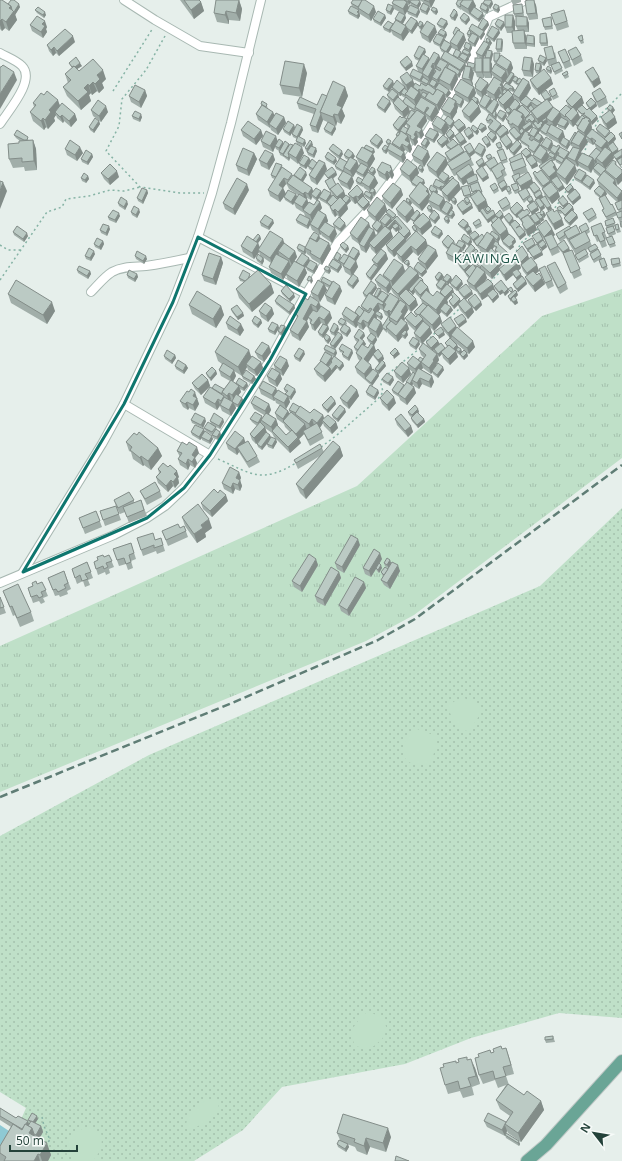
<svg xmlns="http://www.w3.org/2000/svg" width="622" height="1161" viewBox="0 0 622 1161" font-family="'Open Sans',sans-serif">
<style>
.grass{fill:url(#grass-dots)}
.park{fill:url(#park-tufts)}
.pitch{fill:#bfe0c8}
.water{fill:#8ec9d4}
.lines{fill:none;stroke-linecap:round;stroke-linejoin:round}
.minor-casing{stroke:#a8b8b2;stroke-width:10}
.primary-casing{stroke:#c2cac8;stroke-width:14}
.path{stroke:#86b3a5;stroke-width:1.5;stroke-dasharray:2 3;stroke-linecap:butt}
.minor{stroke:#fff;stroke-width:8}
.primary{stroke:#6aa596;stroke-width:12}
.rail{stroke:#5f7d75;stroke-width:2.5;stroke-dasharray:8 4;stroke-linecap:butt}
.wall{fill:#a1aea9;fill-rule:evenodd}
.shaded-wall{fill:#838d89}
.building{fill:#bbcac4;stroke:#838d89}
.marked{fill:none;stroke:#0f766e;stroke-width:3;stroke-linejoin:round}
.labels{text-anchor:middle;stroke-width:3.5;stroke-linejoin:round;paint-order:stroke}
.quarter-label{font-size:13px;letter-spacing:1px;fill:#1f5548;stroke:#f7fbf9}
</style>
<defs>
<pattern id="grass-dots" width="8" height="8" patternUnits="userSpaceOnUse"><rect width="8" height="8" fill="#bfe0c8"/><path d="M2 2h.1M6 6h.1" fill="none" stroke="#a4c1ad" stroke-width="1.8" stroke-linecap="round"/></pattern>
<pattern id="park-tufts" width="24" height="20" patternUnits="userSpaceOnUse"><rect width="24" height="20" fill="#bfe0c8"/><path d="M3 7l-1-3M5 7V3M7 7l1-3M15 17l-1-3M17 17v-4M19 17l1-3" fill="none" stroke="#a4c1ad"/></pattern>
</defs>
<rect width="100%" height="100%" fill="#e6efeb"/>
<!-- grass -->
<path class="grass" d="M622,508V1018L559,1013L471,1038L405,1064L282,1087L243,1130L194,1161H0L15,1133L26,1108L0,1092V836L149,755L540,586Z"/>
<!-- park -->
<path class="park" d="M622,289V458L414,615L366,641L0,792V646L357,486L542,316Z"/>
<!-- pitch -->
<g class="pitch">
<path d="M463,698L474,701L480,709C480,718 474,724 468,731L461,730L456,725L449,711V705L455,701Z"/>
<path d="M417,729L436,736C437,746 434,757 428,764C425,765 421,765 418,765C395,762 401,737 417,729Z"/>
<path d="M367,1012C379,1015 384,1017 387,1030L382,1039L374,1046L364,1048L355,1046L350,1032L361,1017Z"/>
<path d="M207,1099L215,1101L219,1106C211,1117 204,1125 191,1129L186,1125C187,1113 198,1106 207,1099Z"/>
<path d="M89,1127L101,1133C103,1145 101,1151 93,1161H80L73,1157L68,1146L69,1136L79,1130Z"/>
</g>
<!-- water -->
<path class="water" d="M0,1125L9,1131L0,1146Z"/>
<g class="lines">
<!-- minor casing -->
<g class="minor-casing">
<g id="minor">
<path d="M124,0L155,20L200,46L249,53"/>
<path d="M0,53C7,57 16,60 22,66C36,80 8,111 0,124"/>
<path d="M198,237L306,294"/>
<path d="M91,292C98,285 104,277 112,272C123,266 134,267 146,266C160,264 175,261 189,258"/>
<path d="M124,404L210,455"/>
<path d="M23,572L102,444L124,404L173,302L198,237L212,193L231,123L261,0"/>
<path d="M0,583L114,535L147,518L165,506L184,488L210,455L241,407L270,360L306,294L338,242L374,204L427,133L472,58L489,17L526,0"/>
</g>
</g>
<!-- primary casing -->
<g class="primary-casing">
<path id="primary" d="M527,1161L546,1145L622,1061"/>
</g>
<!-- path -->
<g class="path">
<path d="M165,36L146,70L122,99L119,126L106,151L140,187L180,193H204"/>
<path d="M113,91L153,28"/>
<path d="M593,131L602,113L622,93"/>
<path d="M584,155L588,139"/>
<path d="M578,171L580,164"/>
<path d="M570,185L575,177"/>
<path d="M562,197L567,190"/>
<path d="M552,212L559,202"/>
<path d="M0,245L8,250H21"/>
<path d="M511,260L522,242L538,229"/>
<path d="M0,280L47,212L62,207L66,199L89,196L110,190L124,191L140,187"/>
<path d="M490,282L502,270"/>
<path d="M450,318L460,308"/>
<path d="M423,345L436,332"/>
<path d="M388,374L419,349"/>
<path d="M321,447L337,435L378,399L383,392L381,384L382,379"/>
<path d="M218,459C252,474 261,484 296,463"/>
<path d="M42,1117L44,1126L50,1140L46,1144"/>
</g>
<!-- minor -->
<use href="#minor" class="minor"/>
<!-- primary -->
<use href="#primary" class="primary"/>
<!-- rail -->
<path class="rail" d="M0,797L232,703L378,640L415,619L622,465"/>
</g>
<!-- wall -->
<g class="wall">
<path d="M0,0L8,4L20,7L15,15L17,20L9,31L5,28L2,31L0,29Z"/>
<path d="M180,0H199L201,2L204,11L194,19Z"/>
<path d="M239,0L242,9L240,21L229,20V24L217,22L214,13Z"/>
<path d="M394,0H410V2L411,0H410H418L420,1L421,4L418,9L411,5L410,3L409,5H408L409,7L419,9L420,12L417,18L408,14L407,11L405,15L394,9L392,3Z"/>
<path d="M419,0H435L431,8L429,7L430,9L427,15L421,12L420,9L423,3V2Z"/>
<path d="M473,0L476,6L475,7L484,16L479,22L471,16L470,15L462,10V9L461,10L457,7L456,4Z"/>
<path d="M511,0H521V2L513,5Z"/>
<path d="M492,1L493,4L490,9L489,8V10L487,14L481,11L480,8L484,4L483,3Z"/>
<path d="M351,3L376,12L371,21L360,14L359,10L352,6Z"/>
<path d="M536,5L538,19L529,20L527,14Z"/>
<path d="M393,6L394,9L391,15L387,13L386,10Z"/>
<path d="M523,7L524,16H520L529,23V32H524L526,36V42L534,36L535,39V47L527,46L526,44L527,49H515L513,43L512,33H507L505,27L515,21V31H518L516,26V17H515L514,14Z"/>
<path d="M493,8L500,10L498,13L494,11Z"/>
<path d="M437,9L438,12L436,15L433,13L431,10Z"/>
<path d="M35,10L46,15L44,18L37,13Z"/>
<path d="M359,10L360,16L358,19L349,14L348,11Z"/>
<path d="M385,15L386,18L381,26L374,22L373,19Z"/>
<path d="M405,15L406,18L403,24L405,25L417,21L419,24L420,21L421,30L419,28L418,25L412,34L408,31L409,32L403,41L393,35L391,31L390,33L384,30L383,27L393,24L395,21V19Z"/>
<path d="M458,15L455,21L451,19L450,16Z"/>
<path d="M566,16L569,27L557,31L555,25Z"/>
<path d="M469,17L470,20L466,25L461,21L460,18Z"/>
<path d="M551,17L553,29L545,30L544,27Z"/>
<path d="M488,22L489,25L484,32L485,34L481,40L479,38V39L475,47L469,44L468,40L470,38L468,37L467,34L470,31L469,29L478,28V27Z"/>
<path d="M437,24H448L444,30L439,27Z"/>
<path d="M495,24L505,25L501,31L496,27Z"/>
<path d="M30,25L47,27L46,29L47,32L43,38L32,31Z"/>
<path d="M499,30L500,33L494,42L488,38L487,35Z"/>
<path d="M420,32H437L430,43L422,38Z"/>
<path d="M446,32L447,35L444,39L445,40L451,44L452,47L448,53L453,56V55L456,50L452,48L450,42L454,36L453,33L461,32L466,40L459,51L461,52L462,53H463L462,52L464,49V47L471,45L472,48L470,52L471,55L469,58V59L466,64L465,63L466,66H467L475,64L480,58L477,56L476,53L486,42V41L490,40L492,43L490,46H489L490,47L488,50L493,54L491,62L492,64V69L497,65L496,64H495L494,61L500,56L511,62L513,68L511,72L515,77L518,78L519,79L531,88L527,96L532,101L542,103L545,101L541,94L552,100L549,102L553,108L559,112L568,106L566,101L584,103L582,105L587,110L589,108L587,106L586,103H596L597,106L591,110L598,119L592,125L591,124L592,128V130L597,132L596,129L610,131V133L616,139L614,142L622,168H621L612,154L614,158L605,169L606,170L616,162L617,166L618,185L616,183L617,187L622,191V220L619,221L617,215L607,220L602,210L604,209L600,201L599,198H600L595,194L594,191L599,186L597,180L600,177L594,172L593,169L591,173L580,167L579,164L578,167L575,165L567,185L559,178L565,188L559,192L552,182L551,183L558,191L560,197L552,204L546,197L552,209L548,211L540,199L545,196L542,189H543L535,179L533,173H537L541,170L539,166L541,164L536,161L538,166L532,169L527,160L523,155L521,152L531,153V155L535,159L533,155L534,154L529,151L528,147L521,143L520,140L518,141L522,147L514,156L523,159L528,172L520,175V177L533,183L541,192L543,197L540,199L545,208L541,211L536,203L535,200L536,199L534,195L530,189L529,188L527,189L539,210L532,215L527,206L530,204L527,200L524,203L518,193L515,194L512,188L511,185L515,183L512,176H514L510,163L514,156L510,152L509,149L512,146L507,150L497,134L496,135L489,130L488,127L490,124L487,123L486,120L492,117L486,111L480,107L479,104L482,98L477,94L475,88V85L480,78L477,77L475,71H473L474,73L472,81L473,84V86H471L474,87L476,93L474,97L478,99L479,102L478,105L481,112L471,123L464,117L462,111L469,103L464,100V102L461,108L457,106L458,107L457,110V112L452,119L454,121L455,123L465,125L466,128L460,132L465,139L467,142L461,146L464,152L466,151L464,147L474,151L486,150L482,158L475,153L470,157L474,165L470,167L473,170L475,175L476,174L483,195L486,200L488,206L496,215L503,214L504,217L501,220L507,229L509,234L515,239L516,242L513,245L514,247L510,250L503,244L502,241L500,238V239L498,242L500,246L509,256L506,261L498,255L503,263L499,268L500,270L492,279L485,273L487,278L483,283L495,290L498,294L499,297L493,303L488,296L482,300L478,294L477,292L469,287L467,281L469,279L466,275L465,273L459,266L458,263L464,258L462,256L457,264L448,259L446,253L448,250L443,245L442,242L454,241L456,244H455L456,245L462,242L461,239H471L469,235L484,237L490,234H496L493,231L491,225L492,224L491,221L488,223L480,212H479L473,202L471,197L468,198L473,208L463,215L458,208L457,205L465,202L464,199L465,198L461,187L471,194L473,193L470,187H469L467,182L463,185L458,179L457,175L454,176L450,169L448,164L443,172L449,178L455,180L461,189L454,197L456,199L457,202L455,205L452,203L451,200L452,199L449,202L443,196L441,190L442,189L441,191L435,188L438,192L437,194L444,198L445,202L452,205L453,208L452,210L455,215L452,219L449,218V216L448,217L442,213L441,212L430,206L429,202L422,211L411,202L409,196L416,187L412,185L411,182L402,175L400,169L417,167L419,173L417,176L425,183L423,185L428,189L430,195V196L431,194L430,192L429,189L434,187L433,185L439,180L438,178L429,171L427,165L446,158L448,163L449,162L447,159L445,153L450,150L447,148L446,145L458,144H459L456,139L455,136L450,141L447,137L446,134L450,129L448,127L449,128L444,136L448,139L449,142L442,148L438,144L437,141L443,135L438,132L439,135L434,143L429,140L430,143L426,149L422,147L421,144L426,138L425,136L434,130L432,124L444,121L447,117L444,115L441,109L456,95L454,90L463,81L462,78L464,69L461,73V72V74L459,78L458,77V79L452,91L444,87L451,93L447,98L445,97L446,99L439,111H438L439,112L432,122L427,119V117L426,118L427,121L422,129L424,135L421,139L418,137L417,139L418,142L415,146L412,144L410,140V143L412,149L410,153L405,150L404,151L406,158L403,163L389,154L388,151L386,154L383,152L382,149L389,146L387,145L386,142L392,144L393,145L392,143L397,137L396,135L400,132L399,133L394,128L393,125L403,117L395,109L393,103L388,98L387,95L392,89V88L389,92L384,89L383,86L394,84L404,86L402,83L400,77L414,84L420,86L422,84L421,82V83L411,78L410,75L418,71L416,66L419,61L415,59L414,56L426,52L424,55L430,60H442L441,58L444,53L441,51L440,47L434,44L433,41L439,35L438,33ZM487,52L485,58H483ZM492,75L494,77L489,85L488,83L481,78H484V76L485,78H492ZM505,81L506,83L503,87L502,83L503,84ZM513,81L514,83L517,85L518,86L513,94L515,100L513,95L510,92L511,91L513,92L515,90L513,87L510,85ZM487,93L488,96L493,99L492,101L485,95ZM398,95L400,96L402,95V96L405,98L403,101L397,99L399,97ZM498,98V100L500,106L506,111V113L509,116L506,119L511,129L509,131L510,134L516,141L513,144L507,135L509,133L502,126L501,124L496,120L497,116L498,118L503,122L507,116L497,115L495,112L499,105L496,101ZM515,100L521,103L522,105L521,106ZM523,106L528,110L533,116L530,115ZM409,108L415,112H410ZM578,110V112L582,115L580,117L578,113L576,111ZM410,113L407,118L408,121L407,122L405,118ZM568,122L573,127L575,124L577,127V128L578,131L570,141L564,138L563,131L556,127L558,124V127L565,130L569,124ZM406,124L408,129L404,126ZM532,124L533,125L536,129L529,134L527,132L533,127ZM454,125L459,133L455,136L451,129ZM540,131L541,133L548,137V136L549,138L560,144L561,146L567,150L570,145L573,147L569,153V152L560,147H557L550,150V152L548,155L547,151L549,152L553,144L541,145V146V145L540,144L544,139L542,136L539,134V132ZM587,137L588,142L593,145L594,144L595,145L596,148L589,156L582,153L581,152L588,142L586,138ZM558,154L559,156L555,159L556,162L561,165L557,170L555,165L552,160L554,161L556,158L555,156L556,157ZM517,184H518L522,190L520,191ZM606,192L617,202L615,203L619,212L616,213L612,204L611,205L605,196L607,194ZM471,239L479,249V248L480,251L488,256L486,258L479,253L475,248L470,246L472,242ZM465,244L469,246L465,251L466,253H463L462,251H463L466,246ZM494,247L496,248L495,250V252L492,249ZM471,259L472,261L474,259L475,261L481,266L474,265L471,266L468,261Z"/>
<path d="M582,35L584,43L581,44L578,37Z"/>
<path d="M547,36L548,46H541L540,43Z"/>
<path d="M502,39L503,42L502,52H497L496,49Z"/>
<path d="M75,42L59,56L56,53L53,56L49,51L47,45Z"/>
<path d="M565,49L572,66L565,69L558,52Z"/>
<path d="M568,51L581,55L583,61L574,66Z"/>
<path d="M555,52L557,62H559L563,71L555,75L552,66H549L547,60Z"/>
<path d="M538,60L547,61L544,66L541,64L542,67L541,72L551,78L553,84L539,95L532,86L530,80L539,74L536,73L535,70L539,63Z"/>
<path d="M400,62L413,66L406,71L401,65Z"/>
<path d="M69,63L82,66L77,69L79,71L106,79L102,83L104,88L99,93L97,91L92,95L91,93L89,95L91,101L81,110L67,96L63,87L68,83L65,74L72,68Z"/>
<path d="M534,64L533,77L524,76L522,70Z"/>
<path d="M546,69L552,71L551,74L547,72Z"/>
<path d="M585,72L599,77L601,83L594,88L588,78Z"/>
<path d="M307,73L302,97L283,94L280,85Z"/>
<path d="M562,74H568L569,77L565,79Z"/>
<path d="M345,87L348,96L342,109L345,116L341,124L337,122L336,126L323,120L318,133L312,131L310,125L314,114L299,109L297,103L317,105L327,96Z"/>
<path d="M145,90L147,96L141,108L131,102L129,96Z"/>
<path d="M549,91L557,94L559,97L553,100Z"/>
<path d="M592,93L606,97L608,103L599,108L594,99Z"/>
<path d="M44,95L75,114L77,120L71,127L64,121L63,123L57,118L56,115L54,118L55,121L48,129L46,127L44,130L33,121L30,112L34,107L33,103Z"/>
<path d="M261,104L268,107L267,108L275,116L284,117L286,123L278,135L271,130L270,127V128L258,120L256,114L261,106Z"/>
<path d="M391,104L385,113L378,108L377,105Z"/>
<path d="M607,108L615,110L612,113L615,117L617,123L608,130L603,123L601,117L608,112Z"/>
<path d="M91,110L108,112L101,122L93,116Z"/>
<path d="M132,116L142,117L140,122L133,119Z"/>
<path d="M99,121L100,124L94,133L90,130L89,127Z"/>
<path d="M294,125L295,128L302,127L303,130L299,137L306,143L304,147L297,144L296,141L297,139L293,137L292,134L294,129L290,136L284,132L283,129Z"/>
<path d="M335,126L336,129L332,136L325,132L324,129Z"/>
<path d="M471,128L478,129L479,132L477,135L472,131Z"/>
<path d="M241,130H261L263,136L278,142H283V144L289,145L304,153L298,164L290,158L289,161L285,158L284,157L280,155L279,151L276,149L275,147L273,152L263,147L261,141L263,136L256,145L243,136Z"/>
<path d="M14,135L29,140H33L36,149L37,170L25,171L24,167L13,168L9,159L19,143L20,141L16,138Z"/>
<path d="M487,135H496L497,138L493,143L488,138Z"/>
<path d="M382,139L383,142L378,149L371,144L370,141Z"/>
<path d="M500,142L508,162L502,164L507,175L504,177L505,181L508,187L509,186L512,193L509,195L506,189L502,192L499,187L498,184L492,171L491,172L485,163L488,161L486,156L490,154L492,158L498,164H502L497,151L499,150L496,144Z"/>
<path d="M313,145L312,146L317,151L314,158L308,155L307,152L306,151L305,148Z"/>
<path d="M364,148L375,152L373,154L375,159L369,169V168V170L368,172L370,173L369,171L376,172L374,176L378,183L373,189L375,190L376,193L374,196H372L373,197L371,201L365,197L364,194L370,193V192L364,188L363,186V187L357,184L356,181L363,180L364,178L357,174L356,172L353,177H352L354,182L350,190L341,185L338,179L342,172L336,169L335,166L339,159L331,152L329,149L343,154L340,158L347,162L348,160L345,158L344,155L355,156L353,159L357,161L359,166L360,164L359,163L356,157Z"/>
<path d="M65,149L83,153L77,161L67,155Z"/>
<path d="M254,153L257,159L249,176L238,171L236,165Z"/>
<path d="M92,154L93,157L88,165L82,162L81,159Z"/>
<path d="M273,154L275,160L269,170L261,166L259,160Z"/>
<path d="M412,155L430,157L424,167L414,161Z"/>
<path d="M325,157L337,161L334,165L326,160Z"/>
<path d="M309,158L311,161L306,169L300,166L299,163Z"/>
<path d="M476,162H484L486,165L482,167L489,178L483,182L477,174L476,171L479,168Z"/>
<path d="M282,165V167L295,177L294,175H307L303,182L312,188L313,191H321V193L332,196H333L331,192V193L325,181L328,179L325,174L317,185L311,181L309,175L312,171L309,169L308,166L327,169L326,172H336L337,175L333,179L336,185L351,201L347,205L348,209L340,218L337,215L335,217L332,213L330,207L327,204L320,200L319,198L318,200L320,202L322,208L320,211L326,215L328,221L327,223L337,234L332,243L322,236L321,234L320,235L312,230L310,225L308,229L297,223L296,220L308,218L305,216L304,213L296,208L294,203L293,205L285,200L284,197L296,194L297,197L298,195L289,189L287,185L286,184L283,188L286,194L280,202L270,196L268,190L275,179L272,178L271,175ZM312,197L317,201L314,205L308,202L307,199V198L311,200Z"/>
<path d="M391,166L394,175L392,179L390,177L387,181L379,176L377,170Z"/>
<path d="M418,168L424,170L422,173L419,171Z"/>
<path d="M101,173L119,177L110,185L104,179Z"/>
<path d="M88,176L89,179L86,183L82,181L81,178Z"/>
<path d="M587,176L595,183L590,190L583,185L582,184L575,180L574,177Z"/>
<path d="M490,186L498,188L499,191L494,194Z"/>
<path d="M401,189L403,195L392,209L384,202L382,196Z"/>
<path d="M565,189H574L580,195L581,198L573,205L568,199L567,196L569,194L566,192Z"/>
<path d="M147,190L148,193L143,204L138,201L137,198Z"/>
<path d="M249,190L235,215L225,209L223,203Z"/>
<path d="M348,194L365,198L369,202L370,205L364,211L358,205L357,203L355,204L351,200Z"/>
<path d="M410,200L412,203L410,206L413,208L415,213L430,220L432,226L422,235L418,231V232L428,246L438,256L427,270L426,269L427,272L422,277L418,274L420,278L423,280L424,283L430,293L433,296L440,293L441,291L437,288L436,285L438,282L436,280L435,277L442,274L444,277L442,279L444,281L443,279L451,277L452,280L448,285L453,289V292L461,301L464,299L459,293L458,290L473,294L466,300L472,306L469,303L468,300L481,302L482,305L476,311L472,307L474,312L468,319L460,310L458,305L454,309L450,304L449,301L453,298L451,295L447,300L448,303L447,304L453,310L447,317L441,312L439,315L440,316L442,322L434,331L430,327L432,333L423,343L429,348L427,346L426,342L440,344L445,348L447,347L445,343L450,338L443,330L441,324L456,326L457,328L475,347L469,354L467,353L468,356L464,360L461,357L460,355L457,353L456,351H455L458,357L450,365L443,358L442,354L439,357L438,355L439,360L436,365V366L444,370L438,378L433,374L432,372L431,374L423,368L421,370L432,376L434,382L431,388L422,384L419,389L414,386L413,384L412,386L414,387L416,393L407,405L400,400L399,397L393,393L392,390L405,385L406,383V382L415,374L409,369L407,363L418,360L423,359L424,358L421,355L419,349L422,344L416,339L414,333L415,331L408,324L405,318L416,317L417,316L415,315L414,312L422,303L421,299L416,294L415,292L413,295L409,291L408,292L418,305L411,312L407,308L408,310L404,317L405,319L404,321L407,323L409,329L407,332L408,335L405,339L402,337L398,342L388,333V331L387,333L383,329L378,338L373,334L376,337L377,340L374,345L376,351L383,356L384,359L382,361L386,366L379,374V376L372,386L357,373L355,367L360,361L358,359L356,353L357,352L355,350L354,347L357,342L355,340L354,337L364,333L365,336L362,340L366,344L364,346L368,348L371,344L368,341L367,338L371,333H370L368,328L366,326L363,330L359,328L358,325L356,328L346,321L347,324L346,325L350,328L351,331L347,337L341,333L340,330L342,326L339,325L338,322L344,320L342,314L355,313L362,309L361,306L366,298L364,296L363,293L377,288L372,295L374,296L382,292L389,296L399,299V301H401L393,293L391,289L388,294L378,286L375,280L383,277V275L403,265L405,271L414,269V268L420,264L418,259L426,248L418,256L413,252L403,263L398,258L397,254L394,257L388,251L386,245L401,229L399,226L400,229L396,232L393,229V227L390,230L393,237L381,249L386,253L388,259L371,281L367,277L366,274L374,264L372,260L379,251L376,254L371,249L370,246L366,253L361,250L359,244L352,239L350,233L371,229L374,230L376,236L378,233L373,229L372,226L375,221L369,216L367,210L385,204L387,210L396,215V217L411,234L406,240V241L415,232L413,230L412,227H415L414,222L412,221L411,219L407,223L398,215L396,209L406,202V201ZM386,212L387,215L380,221V222L379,221ZM380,309L383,310L385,315L388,317L383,325L381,322L376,318L377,317L381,320L383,317L378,312ZM457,344L464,350L462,352L461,349L458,347ZM373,355L374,357L379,363L375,369L376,372L372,369L368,363Z"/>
<path d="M558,200L568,204L574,210L573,211L577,215L578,218L570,226L565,221L564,218L565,217L562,213L561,214L558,212L557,208H563L559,203Z"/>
<path d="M498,202L510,204L511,207L524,211L531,216L540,220L541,223L536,226L535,224L537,230L528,236L524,230L522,224H523L518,217L517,218L511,212L510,209L511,208L503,212Z"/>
<path d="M118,203L128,204L125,210L119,206Z"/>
<path d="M427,208H432L433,211L431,213L428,211Z"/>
<path d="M131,212H140L137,218L132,215Z"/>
<path d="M554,212L564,225L555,230L548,219L546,213Z"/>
<path d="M583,213L596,215L597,218L589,223Z"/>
<path d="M536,214L546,215L544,218H543L544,220L541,222L538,217Z"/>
<path d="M439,215L440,218L435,224L430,220L429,217Z"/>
<path d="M120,216L116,223L109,220L108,217Z"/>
<path d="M504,217L514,221L520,226L525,232L526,235L520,240L510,225V226L505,220Z"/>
<path d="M613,218L615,225L618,224L621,232L617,233L615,226L614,227L616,234L609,237L605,221Z"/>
<path d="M444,219L450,221L448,224L445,222Z"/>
<path d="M260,222L274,223L269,230L261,226Z"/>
<path d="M468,223L469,227L471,229L472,232L468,235L465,231L460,227L458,224Z"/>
<path d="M473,223H481L482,226L476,229Z"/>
<path d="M601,223L607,238L605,239L607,246L602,248L599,241L597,242L591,227Z"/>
<path d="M333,224L346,226L341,232L334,227Z"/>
<path d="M576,225L580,234L582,233L579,227L589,229L590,232L587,234L590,241L592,246L595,244L602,258H604L608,269L604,271L599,260L594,263L591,257L590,254H591L588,249L586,250L589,257L579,263L575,255H576L566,238L560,242L556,234L571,228Z"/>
<path d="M537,227L552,229L555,235L553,236L557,246L569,248L570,250H572L582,275L574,279L564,255L558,248L560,252L552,256L545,241L542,236L547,247L542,251L539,245L538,246L532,236L539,232Z"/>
<path d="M110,229L107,236L101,233L100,230Z"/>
<path d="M13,232L28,236L24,242L14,235Z"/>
<path d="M431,232L443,234L439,239L432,235Z"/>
<path d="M319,235L320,238L329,243L331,249L322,265L312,259L310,256L307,254L306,252L305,255L298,251L297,248L305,247Z"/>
<path d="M260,236L261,239L258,243L260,247L284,244L295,251L297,257L294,261L296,262L309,258L310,261L305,268L307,273L299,287L288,280L286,275L283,280L271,273L269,267L271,263L264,258V261L262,265L257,261L256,258L260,255L259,252L254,259L243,252L241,246Z"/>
<path d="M612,236L616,246L610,248L606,238Z"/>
<path d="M103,241L104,244L101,250L95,247L94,244Z"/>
<path d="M523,243L535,244L542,252L543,255L534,260L529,252H528Z"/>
<path d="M340,245L348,246L349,249L346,253L341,248Z"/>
<path d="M95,254L91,261L86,259L85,256Z"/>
<path d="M360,254L356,261L358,267L353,275L359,281L353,289L348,285L347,282L351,276L345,272L343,266L341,265L342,267L338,273L330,268L329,265L334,260V258L348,256Z"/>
<path d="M514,254L529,258L539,271L536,274L542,278L545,284L535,292L528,283L525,277L527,276L523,271L521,265L519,263L521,268L518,271L526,281L527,284L518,292L514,287L513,284L517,280L513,275L506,281L502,275L499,269L516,259Z"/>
<path d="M135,256L147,259L144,264L136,259Z"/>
<path d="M221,257L223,263L216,285L204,281L202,275Z"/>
<path d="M619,258L621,266L613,268L612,265Z"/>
<path d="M317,264L318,267L314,274L307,270L306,267Z"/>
<path d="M547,266L566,283L568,289L560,294L549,272Z"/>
<path d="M324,269L331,271L329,274L325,272Z"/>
<path d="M539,269L552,280L554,286L548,289Z"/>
<path d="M77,270L90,271L91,274L88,279L78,273Z"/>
<path d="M137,274L138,277L135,282L128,278L127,275Z"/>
<path d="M251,276L271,284L274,293L252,312L239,298L236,289L244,282L240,281L239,278Z"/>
<path d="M321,281L342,291L335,305L327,301L325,295L329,288L325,286L327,290L320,302L313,298L311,292L321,282Z"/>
<path d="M450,283L463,284L457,291L451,286Z"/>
<path d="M494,286L509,292L505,296L503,293L500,295L495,289Z"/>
<path d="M508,289L514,291L518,295L515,298L518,303L515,305L509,299L508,296L511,293Z"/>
<path d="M281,291L295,297L290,302L282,294Z"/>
<path d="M8,294L55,311L47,324L11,303Z"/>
<path d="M308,300L319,302L321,306L332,318L327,326H328L329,329L323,338L319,335L318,332L323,324L321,323L315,331L312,329L309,318L307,321L309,327L300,341L292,336L290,330L297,318L296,314Z"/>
<path d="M275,301L294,305L295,308L290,315L276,304Z"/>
<path d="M189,305L221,306L224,315L216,328L192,314Z"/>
<path d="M272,308L274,314L268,322L261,317L259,311Z"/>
<path d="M231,309L243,313L244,316L238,320L232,312Z"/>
<path d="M261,320L262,323L258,328L253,324L252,321Z"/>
<path d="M226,323L244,330L240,336L228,329Z"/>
<path d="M278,325L279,328L275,335L269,332L268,329Z"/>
<path d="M285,326L286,329L282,336L279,334L278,331Z"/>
<path d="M339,329L335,336L331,334L330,331Z"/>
<path d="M342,335L343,338L335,349L337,353L335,357L343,363L344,366L340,371L337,368L325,382L317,375L314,369L320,362V361L333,358L334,357L325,352L324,349L333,348L331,347L330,344Z"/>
<path d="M330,337L331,340L328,344L325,341L324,338Z"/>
<path d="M409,343L420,344L416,350L410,346Z"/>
<path d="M269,346L271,352L264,362L258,358L255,352Z"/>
<path d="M339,349L352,350L353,353L349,361L343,357L342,354L343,353L340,352Z"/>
<path d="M215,352L251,357L261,362L263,368L257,376L248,370L247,367L242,376L234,371L236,376L233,382L236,383H247L248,386L244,391L240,389L241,392L238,395L244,401L239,408L235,406L236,408L231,416L222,411L220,406L217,410L205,403L203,397L210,387L201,395L195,389L192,383L208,380L210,386V387L212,388L224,389L230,381L221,376L219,370L222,364L218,361Z"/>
<path d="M305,354L300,362L295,359L294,356Z"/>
<path d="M175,355L176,358L172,364L165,359L164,356Z"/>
<path d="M186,365L188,368L184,374L176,369L175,366Z"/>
<path d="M274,365L289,366L283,376L280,374L282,379L277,387L269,382L267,376L275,370Z"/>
<path d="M409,368L411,374L403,383L396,377L394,371Z"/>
<path d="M216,371L217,374L211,381L207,376L206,373Z"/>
<path d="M242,376H254L256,379L252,384L243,379Z"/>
<path d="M382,379L394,380L390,386L383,382Z"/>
<path d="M259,388H276L277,391L285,395L286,392H285L284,389L296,392L291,400L289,399L290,402L286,409L288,411L290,414V413L289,410L323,415L324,419L336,422L338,428L332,434L324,426L323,423L320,428L324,438L310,446L304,434L299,439L301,443L290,453L274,437L272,433L265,428L267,433L277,442L273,449L268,447L267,444L268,443L262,450L258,447L257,444L258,443L256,444L252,440L250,434L257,426L252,422L250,419L263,418L264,415L254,409L251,403L269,404L271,410L269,414L276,419L278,425V426L286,435L290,432L285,427L284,424L277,419L275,413L280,405L276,403L275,400L274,401L261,394Z"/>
<path d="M357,390L359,396L349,409L343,404L340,398Z"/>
<path d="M378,390L379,393L375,400L367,395L366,392Z"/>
<path d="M198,398L197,399L199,404L195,411L189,408L188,410L183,407L180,401Z"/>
<path d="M380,398L396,403L389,411L382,404Z"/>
<path d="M335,401L336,404L328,413L323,408L322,405Z"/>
<path d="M418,409L419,412L418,413L424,419L425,422L418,428L412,421L411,418H412L409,415L408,412Z"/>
<path d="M346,412L338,422L333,418L332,415Z"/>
<path d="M223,419L224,422L220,429L216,427L217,430L220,432L221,435L218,440L213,438L212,435L206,431L204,428L211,424L210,421Z"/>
<path d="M395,419L411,426L413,432L408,437L397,425Z"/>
<path d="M191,420L206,421L203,428L192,423Z"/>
<path d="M204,429V431L213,439L210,444L202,440V438L200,440L192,435L191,432Z"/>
<path d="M137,435L158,448L162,456L151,470L144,465L143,466L133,459L131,452L129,451L126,442Z"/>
<path d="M245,442L257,456L260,462L249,468L239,452L237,455L228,449L226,443Z"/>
<path d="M340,447L343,456L306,499L300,493L296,484L320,456L298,469L294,460L322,448L324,452Z"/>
<path d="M177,451L199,453L195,458L197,463L195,468L190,465L188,470L180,465L178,459L180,457Z"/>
<path d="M158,469L179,477L178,478L179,483L175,488L173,486L168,492L158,483L156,477L159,473Z"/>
<path d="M239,472L241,478L240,480L242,486L240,491L235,489L233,494L224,489L222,483Z"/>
<path d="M140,491H160L162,497L147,505Z"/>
<path d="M114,500H134V503L141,500L147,516L129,523L125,512L120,514L116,506L121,520L105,526L100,511L116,506Z"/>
<path d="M228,501L212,517L203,509L201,503Z"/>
<path d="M96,511L102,527L85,534L79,518Z"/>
<path d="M182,517L212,528L205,533L206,537L197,543L185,526Z"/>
<path d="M184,526L188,537L168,546L162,531L180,528Z"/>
<path d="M137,538L155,540L161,538L165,551L157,554L156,551L143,556Z"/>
<path d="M131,543L136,559L131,561L133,568L128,570L126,564L119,566L113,549Z"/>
<path d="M360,545L344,573L337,569L335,563Z"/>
<path d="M109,555L114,567L109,569L110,573L106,575L105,572L98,575L94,562Z"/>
<path d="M382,559L379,564L382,568L379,573L377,571L376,569L371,577L365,574L363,568Z"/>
<path d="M390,560L391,563L400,571L390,589L384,585L381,580L383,576L382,575L381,572L388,568L385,566L384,563Z"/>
<path d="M87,562L93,578L88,580L90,585L85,587L83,581L77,584L72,569Z"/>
<path d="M318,565L302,592L294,587L292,581Z"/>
<path d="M64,571L71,589L67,591L68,594L60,597L59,595L55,596L48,578Z"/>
<path d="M339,572L341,578L325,606L317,602L315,596Z"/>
<path d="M42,582L48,596L43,598L45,602L41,604L39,601L33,603L28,588Z"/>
<path d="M364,582L366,588L349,616L341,611L339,605Z"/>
<path d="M3,591L31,612L34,621L20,627L15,615L13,616Z"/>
<path d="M0,597L6,613L0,615Z"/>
<path d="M553,1036L555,1042L546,1043L545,1040Z"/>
<path d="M506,1048L514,1074L506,1076L509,1085L524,1095L541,1101L544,1110L521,1142L508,1133L507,1131L505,1136L487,1127L484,1121L506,1122L510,1116L500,1109L496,1100L506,1085L498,1088L495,1080L483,1084L479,1075V1057L490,1050L491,1053Z"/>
<path d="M468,1060L475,1068L480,1084L472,1087L474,1095L463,1098L460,1091L448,1094L445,1085L457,1063Z"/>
<path d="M0,1108L16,1118L28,1121L29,1124L30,1123L28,1120L38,1119L35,1123L41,1126L43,1132L39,1139L51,1155L48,1161H0V1146L11,1127L0,1120Z"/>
<path d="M337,1133L391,1137L386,1152L370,1147L367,1155L357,1151L355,1147L347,1144L349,1147L346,1152L338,1147L337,1144L340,1140Z"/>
<path d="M505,1135L520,1144L519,1146L506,1138Z"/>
</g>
<!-- shaded-wall -->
<g class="shaded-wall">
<path d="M239,0L242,9L240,21L236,13Z"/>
<path d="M409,0L411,2L409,5L408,2Z"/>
<path d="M430,0H435L431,8L429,2Z"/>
<path d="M473,0L476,6L471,14L470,13V15L468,9Z"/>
<path d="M534,0L536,5L538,19L536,13Z"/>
<path d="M420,1L421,4L418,9L417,6Z"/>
<path d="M492,1L493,4L490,9L489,6Z"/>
<path d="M201,2L204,11L194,19L191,10Z"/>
<path d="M407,2L409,8L405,15L403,9Z"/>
<path d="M19,4L20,7L15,15L14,12Z"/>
<path d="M11,6L14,11L17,20L9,31L6,22L9,8Z"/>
<path d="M374,6L376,12L371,21L369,15Z"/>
<path d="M393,6L394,9L391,15L390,12Z"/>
<path d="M429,6L430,9L427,15L426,12Z"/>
<path d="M499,6L500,10L498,13L497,10Z"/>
<path d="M488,7L489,10L487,14L486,11Z"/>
<path d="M419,9L420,12L417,18L416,15Z"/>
<path d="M437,9L438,12L436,15L435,12Z"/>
<path d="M359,10L360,16L358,19L357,16V12Z"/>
<path d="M226,11L229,20V24L225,15Z"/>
<path d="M45,12L46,15L44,18L43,15Z"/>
<path d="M457,12L458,15L455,21L453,18Z"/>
<path d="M483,13L484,16L479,22L478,19Z"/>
<path d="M385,15L386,18L381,26L380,23Z"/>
<path d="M405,15L406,18L402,25L401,22Z"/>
<path d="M513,15L515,21V33L512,27Z"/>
<path d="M469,17L470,20L466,25L465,22Z"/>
<path d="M527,17L529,23V32L527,26Z"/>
<path d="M2,19L5,28L2,31L0,25V21Z"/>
<path d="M45,21L47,27L46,29L47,32L43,38L41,32L42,24Z"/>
<path d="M417,21L419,24L412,34L411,31Z"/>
<path d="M447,21L448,24L444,30L443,27Z"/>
<path d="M488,22L489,25L484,32L485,34L481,40L480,37L483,32L482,30Z"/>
<path d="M504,22L505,25L501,31L500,28Z"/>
<path d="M423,23L424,26L421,30L420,27Z"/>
<path d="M393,24L390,29L391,31L390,33L389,30Z"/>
<path d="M406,26L409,32L403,41L401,35Z"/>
<path d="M435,26L437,32L430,43L428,37Z"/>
<path d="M499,30L500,33L494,42L493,39Z"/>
<path d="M524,30L526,36L527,49L525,43Z"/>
<path d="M446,32L447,35L445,39L444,36Z"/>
<path d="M546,33L547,36L548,46L547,43Z"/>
<path d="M464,34L466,40L459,52L457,46Z"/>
<path d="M73,36L75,42L59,56L57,51Z"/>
<path d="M478,36L479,39L475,47L474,44Z"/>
<path d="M534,36L535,39V47L534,44Z"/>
<path d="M444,37L445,40L441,48L440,45Z"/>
<path d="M502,39L503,42L502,52L501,49Z"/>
<path d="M490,40L492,43L490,46L489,43Z"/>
<path d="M451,44L452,47L447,55L446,52Z"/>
<path d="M489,44L490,47L483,59L482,56Z"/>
<path d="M471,45L472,48L470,52L471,55L469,58L468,55L470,53L469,50Z"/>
<path d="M54,47L56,53L53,56L51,50Z"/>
<path d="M425,49L426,52L420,62L419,59Z"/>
<path d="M492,51L493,54L491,62L492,64V72L491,71L492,75V78L490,72V58Z"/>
<path d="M439,55L442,61L436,66L437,69L436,70L434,64Z"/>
<path d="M468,56L469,59L466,64L465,61Z"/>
<path d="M429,58L431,64L424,74L422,69Z"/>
<path d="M482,58L484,64L483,72L484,78L482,72Z"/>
<path d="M532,58L534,64L533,77L530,71Z"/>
<path d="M546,58L547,61L544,66L543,63Z"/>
<path d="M412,62L413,66L406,71L405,68Z"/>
<path d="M511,62L513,68L509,76L507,70Z"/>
<path d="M80,63L82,66L74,71L73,68Z"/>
<path d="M433,63L435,69L434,70L435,74L430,83L428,77L431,67Z"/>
<path d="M465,63L466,66L461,73L460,70Z"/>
<path d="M304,64L307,73L302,97L299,88Z"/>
<path d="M541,64L542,67L540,74L539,71Z"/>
<path d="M471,67L474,73L472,81L473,84V86L469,78Z"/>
<path d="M551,68L552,71L551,74L550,71Z"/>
<path d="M103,70L106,79L102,83L104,88L99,93L95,84L97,75Z"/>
<path d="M460,71L461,74L459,78L458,75Z"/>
<path d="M506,71L508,77L503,84L501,78Z"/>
<path d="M14,72L17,80L0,109V94Z"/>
<path d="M442,73L439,79L440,81L438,83L437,80Z"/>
<path d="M456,73L458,79L452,91L450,85Z"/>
<path d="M514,74L515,77L509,86L508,83Z"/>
<path d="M423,75L424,78L421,81V83L420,80Z"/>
<path d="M599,77L601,83L594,88L592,82Z"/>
<path d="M551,78L553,84L539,95L537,89Z"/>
<path d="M413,80L415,86L408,91L406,85Z"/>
<path d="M393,81L394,84L389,92L387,89Z"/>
<path d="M93,82L97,91L92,95L89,86Z"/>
<path d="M437,82L439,85L436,90L434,87Z"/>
<path d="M502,82L504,88L503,87L504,92L502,93L501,88L500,85Z"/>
<path d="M529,82L531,88L521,104L519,98Z"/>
<path d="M488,83L490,89L486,90L487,93L483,98L481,92Z"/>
<path d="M88,84L91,93L89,95L91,101L81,110L78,101L84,88Z"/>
<path d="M345,87L348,96L342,109L345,116L341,124L338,115L337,105Z"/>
<path d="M405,87L406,90L401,93L402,95L400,96L399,93Z"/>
<path d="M474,87L476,93L470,104L468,98Z"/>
<path d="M499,87L501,93L496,101L494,95Z"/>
<path d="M513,87L515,90L513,92L512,89Z"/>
<path d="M419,89L422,98L416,106L414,100Z"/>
<path d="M145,90L147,96L141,108L139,102Z"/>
<path d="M449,90L451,93L447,98L446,95Z"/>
<path d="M444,93L446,99L439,111L437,105Z"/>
<path d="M398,94L399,97L394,103L393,100Z"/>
<path d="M513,95L515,101L505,111L503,105Z"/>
<path d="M551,97L552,100L546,103L545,100Z"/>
<path d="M582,97L584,103L575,113L572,107Z"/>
<path d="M491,98L492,101L486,109L485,108Z"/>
<path d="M463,99L464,102L461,108L460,105Z"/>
<path d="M478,99L479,102L477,106L476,103Z"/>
<path d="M58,100L61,109L55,112L56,115L54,118L55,121L48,129L45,120L49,110Z"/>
<path d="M390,101L391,104L385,113L384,110Z"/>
<path d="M456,101L458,107L457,110V112L452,120L450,114Z"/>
<path d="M498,102L499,105L493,116L492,114Z"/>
<path d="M531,102L532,105L528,108V110L527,107Z"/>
<path d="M596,103L597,106L591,111L590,108Z"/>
<path d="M520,104L521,107L515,114L514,111Z"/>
<path d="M106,106L108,112L101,122L99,116Z"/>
<path d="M408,106L410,112L404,118L402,112Z"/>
<path d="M436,106L439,112L432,122L430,117Z"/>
<path d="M479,106L481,112L471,123L469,117Z"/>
<path d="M427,107L430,113H425L427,121L419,132L417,126L425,115L424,113Z"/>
<path d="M553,107L555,113L546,118L547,119L539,125L537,119Z"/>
<path d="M613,107L615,110L612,114L611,111Z"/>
<path d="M511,111L512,114L509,116L508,113Z"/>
<path d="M273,112L276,118L269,124L270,127V128L267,122Z"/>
<path d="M496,112L497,115L496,120L495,117Z"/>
<path d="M560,112L562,118L555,128L552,122Z"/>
<path d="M506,113L507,116L503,122L502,119Z"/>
<path d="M578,113L581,119L573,127L571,121Z"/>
<path d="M75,114L77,120L71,127L69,121Z"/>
<path d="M141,114L142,117L140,122L139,119Z"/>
<path d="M321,114L323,120L318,133L316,127Z"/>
<path d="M334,114L337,122L336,126L333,117Z"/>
<path d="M523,114L526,125L522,127L523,129L519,131L518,127L521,117Z"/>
<path d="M62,115L64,121L63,123L60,117Z"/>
<path d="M597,116L598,119L592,125L591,122Z"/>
<path d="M284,117L286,123L278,135L276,129Z"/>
<path d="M615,117L617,123L608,130L606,124Z"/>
<path d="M43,118L46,127L44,130L41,121Z"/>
<path d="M407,119L408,122L399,133L398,130Z"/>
<path d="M535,119L536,122L533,125L532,122Z"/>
<path d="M547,119L548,122L544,125L540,130V131L539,132V133L534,138V137L538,130V129L543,122Z"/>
<path d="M590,119L592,128L587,137L586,136L587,137L586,138L588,142L581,152L582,155L577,161L579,164L578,167L575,161L580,150L579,146L585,136L584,133Z"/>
<path d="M99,121L100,124L94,133L93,130Z"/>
<path d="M454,121L455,124H453L454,125L451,129L450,126Z"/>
<path d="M568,121L569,124L565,130L564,127Z"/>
<path d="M446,122L449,128L444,136L441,130Z"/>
<path d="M501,124L502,127L496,132V135L495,132Z"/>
<path d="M532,124L533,127L525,133L524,130Z"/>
<path d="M294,125L295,128L290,136L289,133Z"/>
<path d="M465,125L466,128L460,133L458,130Z"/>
<path d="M335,126L336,129L332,136L331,133Z"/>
<path d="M486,126L487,129L482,133L480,130Z"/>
<path d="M302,127L303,130L298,140L297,137Z"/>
<path d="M422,129L424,135L421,139L419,133Z"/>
<path d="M478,129L479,132L477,135L475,132Z"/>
<path d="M261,130L263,136L256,145L254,139Z"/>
<path d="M508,130L509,133L501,140L500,137Z"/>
<path d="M416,131L418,137L417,139L418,142L415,146L413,140L414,135Z"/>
<path d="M524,131L525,134L522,137L521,134Z"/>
<path d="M563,131L565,137L560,145L558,139Z"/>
<path d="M438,132L439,135L434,143L433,140Z"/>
<path d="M454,133L455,136L450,141L449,138Z"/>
<path d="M473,133L474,136L469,140L467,137Z"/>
<path d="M496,135L497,138L493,143L492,140Z"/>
<path d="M521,135L522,138L517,142L516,139Z"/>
<path d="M276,136L278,142L275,146V147L273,152L270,146Z"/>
<path d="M408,136L410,142L408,146L405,140Z"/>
<path d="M542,136L544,139L540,144L541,146L534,152L540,143L539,141Z"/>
<path d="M615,136L616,139L609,146L608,143Z"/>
<path d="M592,138L594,144L593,145L590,139Z"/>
<path d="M382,139L383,142L378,149L377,146Z"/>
<path d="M448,139L449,142L442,148L441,145Z"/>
<path d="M465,139L467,142L461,146L460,143Z"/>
<path d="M33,140L36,149L37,170L34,161Z"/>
<path d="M305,140L306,143L304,147L303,144Z"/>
<path d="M428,140L430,143L426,149L425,146Z"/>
<path d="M552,141L553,144L549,152L548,149Z"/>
<path d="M569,141V142L570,145L567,150L566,147Z"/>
<path d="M607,141L609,147L608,146V148L603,154L601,148Z"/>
<path d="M283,142L284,145L280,151L279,148Z"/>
<path d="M312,142L313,145L308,152L307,149Z"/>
<path d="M490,142L491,145L487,148L486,145Z"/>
<path d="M512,142L513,145L507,150L506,147Z"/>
<path d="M410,143L412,149L410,153L407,147Z"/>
<path d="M289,144L290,147L283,155L284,157L283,154Z"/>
<path d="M402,144L405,150L402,154L400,148Z"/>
<path d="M521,144L522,147L514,156L513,153Z"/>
<path d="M560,146L561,149L557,152L558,154L556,157L555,154Z"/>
<path d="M80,147L83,153L77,161L75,155Z"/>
<path d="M302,147L304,153L298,164L296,158Z"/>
<path d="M485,147L486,150L482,158L481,155Z"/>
<path d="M316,148L317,151L314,158L313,155Z"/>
<path d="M374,149L375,152L373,154L375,159L369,169L367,163L371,153Z"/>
<path d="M387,149L388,151L386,154L385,151Z"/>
<path d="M618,149L619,152L613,156L612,153Z"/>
<path d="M474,150L475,153L470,157L469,154Z"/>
<path d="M342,151L343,154L340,159L339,156Z"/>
<path d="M428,151L430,157L424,167L422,161Z"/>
<path d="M464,151L466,157L452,166L450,160Z"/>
<path d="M547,151L549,157L543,166L541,160Z"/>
<path d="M404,152L406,158L403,163L401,157Z"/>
<path d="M569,152L570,155L567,157L568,158L566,162L564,159Z"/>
<path d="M612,152L614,158L605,169L602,163Z"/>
<path d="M254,153L257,159L249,176L247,170Z"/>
<path d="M353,153L355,156L351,162L350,159Z"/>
<path d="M531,153L532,156L527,160L526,157Z"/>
<path d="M92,154L93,157L88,165L87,162Z"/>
<path d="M273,154L275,160L269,170L267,164Z"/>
<path d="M555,155L556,158L554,161L553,158Z"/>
<path d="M622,155V159L617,162L616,159Z"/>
<path d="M289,156L290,158L289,161L288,158Z"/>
<path d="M309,158L311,161L306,169L304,166Z"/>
<path d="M336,158L337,161L334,165L333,162Z"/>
<path d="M446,158L448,164L438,178L436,172Z"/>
<path d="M593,158L595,164L591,173L588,167Z"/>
<path d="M596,159L597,162L596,164L594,161Z"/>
<path d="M357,161L359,167L353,177L350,171Z"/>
<path d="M484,162L486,165L480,169L479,166Z"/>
<path d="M537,162L538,166L532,169L531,166Z"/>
<path d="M325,163L327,169L317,185L315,179Z"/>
<path d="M555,165L558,171L556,172L558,177L551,180L552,182L551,183L549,177L553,167Z"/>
<path d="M575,165L577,171L567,185L565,179Z"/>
<path d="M391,166L394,175L392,179L389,173L390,167Z"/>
<path d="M368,167L369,170L364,178L363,175Z"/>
<path d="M417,167L419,173L411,182L409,176Z"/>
<path d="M423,167L424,170L422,173L421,170Z"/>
<path d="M375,169L376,172L373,176L372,173Z"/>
<path d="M473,170L475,176L463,185L461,179Z"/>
<path d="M117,171L119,177L110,185L108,179Z"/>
<path d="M387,171L390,177L387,181L385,175Z"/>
<path d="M306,172L307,175L302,183L301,180Z"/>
<path d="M336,172L337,175L329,181L328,178Z"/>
<path d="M586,173L587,176L582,182V184L581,181Z"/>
<path d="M622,173V181L618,185L616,179Z"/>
<path d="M488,175L489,178L483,182L482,179Z"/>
<path d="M88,176L89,179L86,183L85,180Z"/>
<path d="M352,176L354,182L350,190L347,184Z"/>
<path d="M449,176L450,179L446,185L444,182Z"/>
<path d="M375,177L378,183L371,193L369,187Z"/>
<path d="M284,178L286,184L281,191L279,185Z"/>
<path d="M532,179L534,185L522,192L520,186Z"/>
<path d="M424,180L425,183L420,190L419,187Z"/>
<path d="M594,180L595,183L590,190L589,187Z"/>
<path d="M615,180L617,186L615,189L613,183Z"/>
<path d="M550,181L552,187L545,192L543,186Z"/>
<path d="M3,182L7,191L0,209V191Z"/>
<path d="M459,183L461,189L449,202L447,196Z"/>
<path d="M247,184L249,190L235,215L233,209Z"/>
<path d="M507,185L508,188L502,192L501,189Z"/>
<path d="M563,185L565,188L559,192L558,189Z"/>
<path d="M441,186L442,189L441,191L439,188Z"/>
<path d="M573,187L575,190L570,195L568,192Z"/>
<path d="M283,188L286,194L280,202L278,196Z"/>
<path d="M312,188L314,194H311L312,197L311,200L308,194Z"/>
<path d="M401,189L403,195L392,209L390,203Z"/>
<path d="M428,189L430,195L429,196L431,200H428L429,202L422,211L419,205L426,191Z"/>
<path d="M437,189L438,192L435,196L434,193Z"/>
<path d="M147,190L148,193L143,204L142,201Z"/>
<path d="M375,190L376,193L374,196L373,193Z"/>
<path d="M321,191L322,194L319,197V198L317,201L316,198Z"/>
<path d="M344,191L346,197L338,201L337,197Z"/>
<path d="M558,191L560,197L552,204L549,198Z"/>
<path d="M605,191L607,194L602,200L601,197Z"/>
<path d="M305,192L307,198L305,200L303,194Z"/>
<path d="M363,192L365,198L360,203L358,197Z"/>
<path d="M622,192V200L619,204L617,198Z"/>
<path d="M331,193L332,196L327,202V204L326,201Z"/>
<path d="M296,194L297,197L293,205L291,202Z"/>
<path d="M372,194L373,197L371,201L370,198Z"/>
<path d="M542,194L543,197L537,201L536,198Z"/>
<path d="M580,195L581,198L573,205L572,202Z"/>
<path d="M356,196L358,202L355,204L353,198Z"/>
<path d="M350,198L351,201L347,205L348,209L340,218L338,212Z"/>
<path d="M444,198L446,204L441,210V212L439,206Z"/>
<path d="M307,199L309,205L303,210L304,213L302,207Z"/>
<path d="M456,199L457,202L455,205L454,202Z"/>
<path d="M410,200L412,203L410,206L409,203Z"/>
<path d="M486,200L488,206L480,211V210V212H479L477,206Z"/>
<path d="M533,200L534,203L530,205L529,202Z"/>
<path d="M127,201L128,204L125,210L124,207Z"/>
<path d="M320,202L322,208L312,221L310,215Z"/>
<path d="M369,202L370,205L364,211L363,208Z"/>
<path d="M568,202L569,205L564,209L563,206Z"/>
<path d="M385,204L387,210L377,223L375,217Z"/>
<path d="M452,205L453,208L449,215H448L449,216L448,217L447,214Z"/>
<path d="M472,205L473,208L463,215L462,212Z"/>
<path d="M544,205L545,208L541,211L540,208Z"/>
<path d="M551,206L552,209L548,211L547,208Z"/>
<path d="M538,207L539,210L532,215L531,212Z"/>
<path d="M573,207L574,210L566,218L565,215Z"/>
<path d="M413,208L415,214L410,218L411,219L407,223L405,217Z"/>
<path d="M432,208L433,211L431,213L430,210Z"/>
<path d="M523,208L524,211L517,215L518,217L517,218L515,215Z"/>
<path d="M139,209L140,212L137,218L136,215Z"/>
<path d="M335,209L337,215L335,217L333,211Z"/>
<path d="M454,212L455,215L452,219L451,216Z"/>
<path d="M544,212L546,215L544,218L543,215Z"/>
<path d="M119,213L120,216L116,223L115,220Z"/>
<path d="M420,213L421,216L415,224L414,221Z"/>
<path d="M495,214L496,217L488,223L487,220Z"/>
<path d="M503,214L504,217L500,221L499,218Z"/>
<path d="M326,215L328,221L322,232L319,230L321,234L320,235L318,229Z"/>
<path d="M439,215L440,218L435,224L434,221Z"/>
<path d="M577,215L578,218L570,226L569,223Z"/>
<path d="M543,217L544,220L541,222L540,219Z"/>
<path d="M391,218L392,221L387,228L385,225Z"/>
<path d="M449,218L450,221L448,224L447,221Z"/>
<path d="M513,218L514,221L510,226L509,223Z"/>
<path d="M310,219L311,222L310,224V225L308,229L307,226Z"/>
<path d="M562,219L564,225L555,230L553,224Z"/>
<path d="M273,220L274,223L269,230L268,227Z"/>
<path d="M395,220L396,224L389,232L387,229Z"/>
<path d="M430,220L432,226L422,235L420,229Z"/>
<path d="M540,220L541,223L536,226L535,223Z"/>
<path d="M345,223L346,226L341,232L340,229Z"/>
<path d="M369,223L371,229L360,245L357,239Z"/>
<path d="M468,223L469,226L466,230L465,229V231L464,228Z"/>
<path d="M382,224L383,227L378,234L377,231Z"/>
<path d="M535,224L537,230L528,236L526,230Z"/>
<path d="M109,226L110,229L107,236L106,233Z"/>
<path d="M399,226L400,229L396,232L395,229Z"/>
<path d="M335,228L337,234L332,243L329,237Z"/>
<path d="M471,229L472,232L468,235L467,232Z"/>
<path d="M507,229L509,235L502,241L500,235Z"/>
<path d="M552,229L555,235L546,242L544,237Z"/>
<path d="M374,230L376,236L369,243L370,246L366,253L364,247Z"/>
<path d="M391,231L393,237L376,254L374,248Z"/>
<path d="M410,231L411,234L406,240L407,244L396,252L397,254L394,257L392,251L404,237Z"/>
<path d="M442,231L443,234L439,239L438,236Z"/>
<path d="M525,232L526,235L520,240L519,237Z"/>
<path d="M27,233L28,236L24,242L23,239Z"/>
<path d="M319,235L320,238L316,246L315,243Z"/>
<path d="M479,235L480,238L474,241V243L473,240Z"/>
<path d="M260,236L261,239L258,243L260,249L258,250L259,252L254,259L252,253L256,242Z"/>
<path d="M499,236L500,239L498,243L497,240Z"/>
<path d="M494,237L496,243L493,245L494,247L489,255L487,253L486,250Z"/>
<path d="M283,239L285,245L278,251L279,254L272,264L270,258Z"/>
<path d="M471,239L472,242L469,247L468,244Z"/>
<path d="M515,239L516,242L513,245L514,247L510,250L509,247L512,242Z"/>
<path d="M543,239L544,242L539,245L538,244L539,245L538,246L537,243Z"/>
<path d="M426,240L428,246L418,256L416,250Z"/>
<path d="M103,241L104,244L101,250L99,247Z"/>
<path d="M329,243L331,249L322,265L320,259Z"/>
<path d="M465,243L466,246L463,251L462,248Z"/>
<path d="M535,244L536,247L528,252L527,249Z"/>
<path d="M546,244L547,247L542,251L541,248Z"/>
<path d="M348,246L349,249L346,253L345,250Z"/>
<path d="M411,246L413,252L403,263L401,257Z"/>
<path d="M461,248L463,254H462V256L457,264L455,258Z"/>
<path d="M569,248L570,251L564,255L563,252Z"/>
<path d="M305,249L306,252L305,255L304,252Z"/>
<path d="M436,250L438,256L427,270L425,264Z"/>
<path d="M94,251L95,254L91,261L90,258Z"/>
<path d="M295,251L297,257L292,265L289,259Z"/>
<path d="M359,251L360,254L356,261L358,267L352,276L350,270L353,260Z"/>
<path d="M478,251L479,254L472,261L471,258Z"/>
<path d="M542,252L543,255L534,260L533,257Z"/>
<path d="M386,253L388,259L371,281L370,278L378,267L377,264Z"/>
<path d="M508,253L509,256L506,261L505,258Z"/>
<path d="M528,255L530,261L523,268L521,262Z"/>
<path d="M146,256L147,259L144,264L143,261Z"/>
<path d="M470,256L471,259L467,262L466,259Z"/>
<path d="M221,257L223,263L216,285L213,279Z"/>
<path d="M501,257L503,263L499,268L500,270L492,279L490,273L496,263Z"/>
<path d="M263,258L264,261L262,265L261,262Z"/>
<path d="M309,258L310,261L305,268L307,273L299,287L297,281L303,267Z"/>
<path d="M289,261L291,267L283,280L281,274Z"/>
<path d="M409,261L410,264L408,268L407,265Z"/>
<path d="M519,262L521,268L514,274L512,272L513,275L506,281L504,275Z"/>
<path d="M317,264L318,267L314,274L313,271Z"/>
<path d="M341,264L342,267L338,273L337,270Z"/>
<path d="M470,264L471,267L465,273L464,270Z"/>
<path d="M403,265L405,271L393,287L391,281Z"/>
<path d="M537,265L539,271L529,279L527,273Z"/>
<path d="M330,268L331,271L329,274L328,271Z"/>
<path d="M426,269L427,272L422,277L421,274Z"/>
<path d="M90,271L91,274L88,279L87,276Z"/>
<path d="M485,272L487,278L478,291L476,288L477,292L474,286Z"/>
<path d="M418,273L420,279L402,299L399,296L401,300L398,294Z"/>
<path d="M137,274L138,277L135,282L134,279Z"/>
<path d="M442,274L444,277L439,283L438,280Z"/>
<path d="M521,274L522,277L517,281L516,278Z"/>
<path d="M451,277L452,280L448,285L447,282Z"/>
<path d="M312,278L313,281L311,284L310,281Z"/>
<path d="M358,278L359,281L353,289L352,286Z"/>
<path d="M542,278L545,284L535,292L533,286Z"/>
<path d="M462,281L463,284L457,291L456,288Z"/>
<path d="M526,281L527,284L518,292L517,289Z"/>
<path d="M390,282L392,288L391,287V289L388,294L386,288Z"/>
<path d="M446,282L447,285L442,292L441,289Z"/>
<path d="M271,284L274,293L252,312L249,304Z"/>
<path d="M324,284L327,290L320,302L318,296Z"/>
<path d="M493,284L495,290L487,294L488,296L482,300L480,294Z"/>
<path d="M376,285L377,288L369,300L368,297Z"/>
<path d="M340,286L342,291L335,305L332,299Z"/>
<path d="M428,287L430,293L422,299L420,295Z"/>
<path d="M381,289L382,292L378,300L377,297Z"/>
<path d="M414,289L415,292L413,295L411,292Z"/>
<path d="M453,289L454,292L447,300L448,303L442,311L440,309L441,312L438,316L436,310L445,297Z"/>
<path d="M508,289L509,292L505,296L504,293Z"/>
<path d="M502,290L503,293L500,295L499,292Z"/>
<path d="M472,291L473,294L465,300L464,297Z"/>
<path d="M517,292L518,295L512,301L511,299V302L510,299Z"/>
<path d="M294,294L295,297L290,302L289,299Z"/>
<path d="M498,294L499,297L493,303L492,300Z"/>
<path d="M388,295L389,298L384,303L386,309L385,311L382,305V303Z"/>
<path d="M399,299L401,305L393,318L391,312Z"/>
<path d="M416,299L418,305L411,312L409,306Z"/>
<path d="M460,299L461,302L454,309L453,306Z"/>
<path d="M517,300L518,303L515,305L513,302Z"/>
<path d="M52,302L55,311L47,324L43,315Z"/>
<path d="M319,302L321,308L318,313L316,307Z"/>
<path d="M481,302L482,305L476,311L474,308Z"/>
<path d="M378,303L380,309L376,315V314L377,318L370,328H369L368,323L373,310Z"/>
<path d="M311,304L313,310L306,322L307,321L309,327L300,341L298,335L303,319Z"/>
<path d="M406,304L408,310L404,317L405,319L400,328L397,322L401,312Z"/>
<path d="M294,305L295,308L290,315L289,312Z"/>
<path d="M221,306L224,315L216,328L213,319Z"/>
<path d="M451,307L453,310L447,317L446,314Z"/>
<path d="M472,307L474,312L468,319L465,313Z"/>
<path d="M272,308L274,314L268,322L266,316Z"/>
<path d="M389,310L391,316L389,317L387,312Z"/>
<path d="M330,312L332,318L326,326L324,320Z"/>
<path d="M243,313L244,316L238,320L237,317Z"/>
<path d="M382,314L383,317L381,320L380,317Z"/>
<path d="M358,315L360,321L357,322L358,325L356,328L353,322Z"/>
<path d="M440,316L442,322L434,331L432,325Z"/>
<path d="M319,317L321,323L315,331L313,325Z"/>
<path d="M423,319L425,325L417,333L415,327Z"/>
<path d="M466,319L467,322L459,328L458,325Z"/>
<path d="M261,320L262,323L258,328L257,325Z"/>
<path d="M363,320L366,326L363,330L361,324Z"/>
<path d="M381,322L383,327H382L383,329L378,338L376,332Z"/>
<path d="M407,323L409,329L403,335L401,334L402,337L398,342L396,336Z"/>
<path d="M241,324L244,330L240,336L237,330Z"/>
<path d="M278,325L279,328L275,335L274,332Z"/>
<path d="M285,326L286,329L282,336L281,333Z"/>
<path d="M328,326L329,329L323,338L322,335Z"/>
<path d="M338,326L339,329L335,336L334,333Z"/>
<path d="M456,326L459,332L451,335L452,337L450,339L448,333Z"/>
<path d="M430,327L432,333L422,344L420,338Z"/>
<path d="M350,328L351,331L347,337L346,334Z"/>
<path d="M407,332L408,335L405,339L404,336Z"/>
<path d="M444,332L445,335L439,339L438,336Z"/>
<path d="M364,333L365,336L361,341L360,338Z"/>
<path d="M342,335L343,338L335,349L333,346Z"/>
<path d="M330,337L331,340L328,344L327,341Z"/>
<path d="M376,337L377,340L374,345L376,351L366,365L364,359L373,345L372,342Z"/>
<path d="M364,341L366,344L359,354L358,351Z"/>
<path d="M419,341L420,344L416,350L415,347Z"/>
<path d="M438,341L440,344L432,351L431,348Z"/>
<path d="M473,341L475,347L469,354L467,348Z"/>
<path d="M457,345L459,348L454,353L452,350Z"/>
<path d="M269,346L271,352L264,362L262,356Z"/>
<path d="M445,348L441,352L442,354L439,357L438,354Z"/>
<path d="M461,349L462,352L460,355L459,352Z"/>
<path d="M249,350L252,359L246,364L247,367L242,376L238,367Z"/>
<path d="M336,350L337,353L335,357L334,354Z"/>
<path d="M352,350L353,353L349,361L348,358Z"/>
<path d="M304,351L305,354L300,362L299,359Z"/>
<path d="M398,351L400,354L394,359L393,356Z"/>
<path d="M456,351L458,357L450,365L448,359Z"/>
<path d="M467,353L468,356L464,360L463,357Z"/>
<path d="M437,354L439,360L436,365L437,367L431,374L429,368L433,360Z"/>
<path d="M175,355L176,358L172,364L171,361Z"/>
<path d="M332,356L333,359L327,368L326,365Z"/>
<path d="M383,356L384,359L379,363L378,360Z"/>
<path d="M287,360L289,366L283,376L281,370Z"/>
<path d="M261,362L263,368L257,376L254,370Z"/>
<path d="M421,362L423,368L417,375L415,369Z"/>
<path d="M343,363L344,366L340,371L339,368Z"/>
<path d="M385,363L386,366L379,374L378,371Z"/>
<path d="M186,365L188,368L184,374L183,371Z"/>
<path d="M336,365L337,368L332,374L331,371Z"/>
<path d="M371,365L373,371L365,378L366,380L364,374Z"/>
<path d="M443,367L444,370L438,378L437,375Z"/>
<path d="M330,368L332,374L325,382L323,376Z"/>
<path d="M409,368L411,374L403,383L401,377Z"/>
<path d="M234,370L236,376L232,383L230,377Z"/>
<path d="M216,371L217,374L211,381L210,378Z"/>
<path d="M280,373L282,379L277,387L275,381Z"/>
<path d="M378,373L379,376L372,386L371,383Z"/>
<path d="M254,376L256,379L252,384L251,381Z"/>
<path d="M432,376L434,382L431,388L429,382Z"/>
<path d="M393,377L394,380L390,386L388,383Z"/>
<path d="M420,378L422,384L419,389L417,383Z"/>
<path d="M208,380L210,386L201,395L198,389Z"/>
<path d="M412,381L413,384L410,388L409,385Z"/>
<path d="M247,383L248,386L244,391L243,388Z"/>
<path d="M239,386L241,392L234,401L232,395Z"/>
<path d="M414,387L416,393L407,405L405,399Z"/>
<path d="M276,388L278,394L273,397L275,400L274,401L272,395Z"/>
<path d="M295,389L296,392L291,400L290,397Z"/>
<path d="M357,390L359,396L349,409L347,403Z"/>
<path d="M378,390L379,393L375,400L374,397Z"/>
<path d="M195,392L199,404L195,411L193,405V396Z"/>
<path d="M229,393L231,399L229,402L227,396Z"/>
<path d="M288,396L290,402L286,409L284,403Z"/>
<path d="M394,397L396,403L389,411L387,405Z"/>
<path d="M242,398L244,401L239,408L238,405Z"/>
<path d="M218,399L220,405L217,410L215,404Z"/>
<path d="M335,401L336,404L328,413L327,410Z"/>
<path d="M187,402L189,408L188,410L185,404Z"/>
<path d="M233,402L236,408L231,416L229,410Z"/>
<path d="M269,404L271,410L267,417L265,411Z"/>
<path d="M345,409L346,412L338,422L337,419Z"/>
<path d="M418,409L419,412L413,418L412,415Z"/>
<path d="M288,411L291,417L284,423L283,419Z"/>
<path d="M323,415L325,421L322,420L323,423L319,429L317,423Z"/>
<path d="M262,416L263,419L261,420V422L259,426L258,423Z"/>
<path d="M205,418L206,421L203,428L201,425Z"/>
<path d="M223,419L224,422L220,429L219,426Z"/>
<path d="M276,419L278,425L274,433L271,427Z"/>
<path d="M312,419L314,425L311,430L309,424Z"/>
<path d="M424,419L425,422L418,428L417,425Z"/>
<path d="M336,422L338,428L332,434L330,428Z"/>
<path d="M305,424L307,430L303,431L304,434L299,439L301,443L290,453L288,447L298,438L296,434Z"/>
<path d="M411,426L413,432L408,437L405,431Z"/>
<path d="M265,427L267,433L256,444L254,438Z"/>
<path d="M204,429L205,432L201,437L202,438L200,440L199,437Z"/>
<path d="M220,432L221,435L218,440L217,437Z"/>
<path d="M270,435L271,438L262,450L261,447Z"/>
<path d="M212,436L213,439L210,444L209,441Z"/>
<path d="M244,438L246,444L237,447L239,452L237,455L235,449Z"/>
<path d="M276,439L277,442L273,449L272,446Z"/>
<path d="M197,447L199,453L195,458L197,463L195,468L192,462V455Z"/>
<path d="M340,447L343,456L306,499L303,490Z"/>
<path d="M158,448L162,456L151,470L148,461Z"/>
<path d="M141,456L144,465L143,466L140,458Z"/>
<path d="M188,459L190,465L188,470L186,464Z"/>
<path d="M177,471L179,477L178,478L179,483L175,488L173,482L174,474Z"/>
<path d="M239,472L241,478L240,480L242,486L240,491L238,485L236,478Z"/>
<path d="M171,480L173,486L168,492L166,486Z"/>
<path d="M233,483L235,489L233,494L231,488Z"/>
<path d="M226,495L228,501L212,517L210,511Z"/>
<path d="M209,519L212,528L205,533L206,537L197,543L194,534L201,525Z"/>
<path d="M358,539L360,545L344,573L342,567Z"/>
<path d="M380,553L382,559L371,577L369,571Z"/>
<path d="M316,559L318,565L302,592L300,586Z"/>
<path d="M390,560L391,563L389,568L387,565Z"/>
<path d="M381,565L382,568L379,573L378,570Z"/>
<path d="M398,565L400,571L390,589L387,583Z"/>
<path d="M339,572L341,578L325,606L323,600Z"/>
<path d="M364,582L366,588L349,616L347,610Z"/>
<path d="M506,1048L509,1057L514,1074L511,1065Z"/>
<path d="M471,1059L475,1068L480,1084L476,1076Z"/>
<path d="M541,1101L544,1110L521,1142L518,1133Z"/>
<path d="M37,1116L38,1119L34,1125L33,1122Z"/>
<path d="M28,1121L30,1127L22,1129Z"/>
<path d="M505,1125L507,1131L505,1136L502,1130Z"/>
<path d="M41,1126L43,1132L38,1141L36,1135Z"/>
<path d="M32,1128L36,1140L29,1133Z"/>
<path d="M388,1128L391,1137L386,1152L383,1143Z"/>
<path d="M366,1138L370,1147L367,1155L364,1146Z"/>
<path d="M519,1141L520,1144L519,1146L518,1143Z"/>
<path d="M47,1143L51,1155L48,1161H42L40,1155Z"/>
<path d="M348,1144L349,1147L346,1152L345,1149Z"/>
<path d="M38,1154L40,1161H34Z"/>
</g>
<!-- building -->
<g class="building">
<path d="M0,0H2L11,6L9,8L14,11L6,22L2,19L0,21Z"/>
<path d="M11,0H14L19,4L14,12L12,10L11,6L8,4Z"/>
<path d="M184,0H199L201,2L191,10Z"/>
<path d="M216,0H239L236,13L226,11L225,15L214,13Z"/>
<path d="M353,0H361L362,1L358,7L351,3Z"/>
<path d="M362,0H365L374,6L369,15L358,8Z"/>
<path d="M394,0H404L407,2L403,9L392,3Z"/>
<path d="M404,0H409L408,2Z"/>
<path d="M411,0H418L420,1L417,6L410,2Z"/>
<path d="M424,0H430L429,2Z"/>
<path d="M458,0H463L460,4L461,6L460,7L456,4Z"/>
<path d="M463,0H473L468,9L460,4Z"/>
<path d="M485,0H490L492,1L489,6L483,3Z"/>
<path d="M528,0H534L536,13L527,14L525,1Z"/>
<path d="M423,3L429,6L426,12L420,9Z"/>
<path d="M482,3L488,7L486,11L480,8Z"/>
<path d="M388,4L393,6L390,12L386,10Z"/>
<path d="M495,4L499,6L497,10L493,8Z"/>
<path d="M522,4L523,13L514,14L513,5Z"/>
<path d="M410,5L419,9L416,15L407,11Z"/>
<path d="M351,6L359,10L357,12L359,13L357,16L348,11Z"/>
<path d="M38,7L45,12L43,15L35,10Z"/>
<path d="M433,7L437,9L435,12L431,10Z"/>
<path d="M474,7L483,13L478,19L470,13Z"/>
<path d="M454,9L457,12L453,18L450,16Z"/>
<path d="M564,10L567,21L555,25L551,14Z"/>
<path d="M378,11L385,15L380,23L373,19Z"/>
<path d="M399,12L405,15L401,22L395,19Z"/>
<path d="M464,13L469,17L465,22L460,18Z"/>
<path d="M505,15H513L512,27H505Z"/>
<path d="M37,16L45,21L42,24L45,26L41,32L30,25Z"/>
<path d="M516,16L527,17V26H516Z"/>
<path d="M411,17L417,21L411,31L407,28L405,25Z"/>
<path d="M551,17L552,26L544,27L542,19Z"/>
<path d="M441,18L447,21L443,27L437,24Z"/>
<path d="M483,18L488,22L482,30L478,27Z"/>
<path d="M498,19L504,22L500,28L495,24Z"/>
<path d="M396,20L406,26L401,35L390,29Z"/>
<path d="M388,21L393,24L389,30L383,27Z"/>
<path d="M420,21L423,23L420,27L418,25Z"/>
<path d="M427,21L435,26L428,37L420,32Z"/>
<path d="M472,24L484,31L480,37L469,29Z"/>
<path d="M492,26L499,30L493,39L487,35Z"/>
<path d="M456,27L460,30L459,31L458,30L455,35L453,33Z"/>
<path d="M65,29L73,36L57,51L54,47L51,50L47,45Z"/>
<path d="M441,29L446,32L444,36L438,33Z"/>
<path d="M458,30L464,34L457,46L450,42Z"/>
<path d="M469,30L471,32L470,35L467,34Z"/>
<path d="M524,30L525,43H513L512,31Z"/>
<path d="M472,33L478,36L474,44L468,40Z"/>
<path d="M546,33L547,43H540V34Z"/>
<path d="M437,34L444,37L440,45L433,41Z"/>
<path d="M527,35L534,36V44L526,43Z"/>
<path d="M582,35L583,40L580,41L578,37Z"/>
<path d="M487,38L490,40L489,43L486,41Z"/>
<path d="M497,39H502L501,49H496Z"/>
<path d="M444,40L451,44L446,52L440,48Z"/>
<path d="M484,41L489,44L482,56L476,53Z"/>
<path d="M466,42L471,45L469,50L464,47Z"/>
<path d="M419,46L425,49L419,59L414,56Z"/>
<path d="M552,46L555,58L547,60L544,48Z"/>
<path d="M576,47L581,55L572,60L568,51Z"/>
<path d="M456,49L461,52L458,58L453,55Z"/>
<path d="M464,49L470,52L468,55L462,52Z"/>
<path d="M565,49L570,60L563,63L558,52Z"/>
<path d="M487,50L492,51L490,59V58H485Z"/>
<path d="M445,51L465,63L460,70L441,58Z"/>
<path d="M434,52L439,55L434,64L433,63L431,67L433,68L428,77L422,73Z"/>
<path d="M462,53L468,56L465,61L459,57Z"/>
<path d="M494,53H500L499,58L497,61H494Z"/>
<path d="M423,54L429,58L422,69L416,66Z"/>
<path d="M501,55L511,62L507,70L496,63Z"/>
<path d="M540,55L546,58L543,63L538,60Z"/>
<path d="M407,56L412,62L405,68L400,62Z"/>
<path d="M76,57L80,63L75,67L74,66L72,67L69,63Z"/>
<path d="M524,57L532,58L530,71L522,70Z"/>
<rect x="475" y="58" width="7" height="14"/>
<rect x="483" y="58" width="7" height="14"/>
<path d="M93,59L103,70L97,75L100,79L95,84L93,82L89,86L88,84L84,88L88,92L78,101L63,87L71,80L65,74L74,66L79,71Z"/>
<path d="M440,59L448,63L437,80L432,77L436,71L434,70L435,68L440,71L441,69L436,66Z"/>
<path d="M285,61L304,64L299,88L280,85Z"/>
<path d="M468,62L475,64L474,68H471V67L467,66Z"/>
<path d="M559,62L562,68L554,72L551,65Z"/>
<path d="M536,63L541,64L539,71L535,70Z"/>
<path d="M449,64L460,71L458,75L456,74V73L447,68Z"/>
<path d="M495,64L506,71L501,78L491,71Z"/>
<path d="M3,65L14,72L0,94V67H1Z"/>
<path d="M465,66L471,67L469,78H471L470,80L462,78Z"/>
<path d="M548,66L551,68L550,71L546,69Z"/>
<path d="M445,67L456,73L450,85L439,79Z"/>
<path d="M593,67L599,77L592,82L585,72Z"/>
<path d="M413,69L423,74L420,80L410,75Z"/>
<path d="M544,69L551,78L537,89L530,80Z"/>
<path d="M567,71L568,74L564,76L562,74Z"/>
<path d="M407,72L413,80L406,85L400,77Z"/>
<path d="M511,72L514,74L508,83L505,81Z"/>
<path d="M515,76L518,78L516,82L512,80Z"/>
<path d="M423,77L429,81L427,84L421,81Z"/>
<path d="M480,77L488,83L481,92L475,88L476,86L475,85Z"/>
<path d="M494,77L502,82L500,85L502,86L501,88L499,87L494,95L486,90Z"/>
<path d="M389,78L393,81L387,89L383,86Z"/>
<path d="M519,78L522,80L519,84L516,83Z"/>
<path d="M523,78L529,82L519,98L513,94Z"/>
<path d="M432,79L437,82L434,87L429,84Z"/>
<path d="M461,79L474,87L468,98L454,90Z"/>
<path d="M397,80L405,87L399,93L392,87Z"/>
<path d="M333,81L345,87L337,105L342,107L338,115L334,114L333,117L320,112Z"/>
<path d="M415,83L420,86L421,83L426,86L428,84L436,90L433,95L429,92H428L422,89V91L419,89L418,91L413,87Z"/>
<path d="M439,83L449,90L446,95L444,94V93L435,89Z"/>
<path d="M506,83L513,87L512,89L510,88L508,90L503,87Z"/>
<path d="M135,85L145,90L139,102L129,96Z"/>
<path d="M411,86L419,92L414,100L405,94Z"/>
<path d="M404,88L408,91L405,94L406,96L401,93Z"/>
<path d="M554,88L557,94L552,97L549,91Z"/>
<path d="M600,88L606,97L597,102L592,93Z"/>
<path d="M392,89L398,94L393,100L387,95Z"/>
<path d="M437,89L444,93L437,105L425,98L429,92L433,95Z"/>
<path d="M504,89L507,91L504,94L502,93Z"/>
<path d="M508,90L513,95L503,105L498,100Z"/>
<path d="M546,90L551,97L545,100L541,94Z"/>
<path d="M47,91L58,100L49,110L51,112L45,120L43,118L41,121L30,112L36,105L33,103L41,93L44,95Z"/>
<path d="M575,91L582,97L572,107L566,101Z"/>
<path d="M423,92L427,94L425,98L421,95Z"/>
<path d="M500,93L503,95L499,98L498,97Z"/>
<path d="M322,94L327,96L320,112L321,114L316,127L310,125L316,109L297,103L300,97L317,105Z"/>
<path d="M455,94L463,99L460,105L456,103V101L452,99Z"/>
<path d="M484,94L491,98L485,108L479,104Z"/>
<path d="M383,96L390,101L384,110L377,105Z"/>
<path d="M473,96L478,99L476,103L472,99L471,100Z"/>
<path d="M526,96L532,101L534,98L542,103L537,106L531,102L527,107L520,102Z"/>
<path d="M398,97L408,106L402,112L393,103Z"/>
<path d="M406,97L416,106L415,107V110L405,104L403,101Z"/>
<path d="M421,97L436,106L430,117L425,113L429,108L427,107L424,113L415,107Z"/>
<path d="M449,97L456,101L454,105L455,106L450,114L441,109Z"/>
<path d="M591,98L596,103L590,108L586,103Z"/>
<path d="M472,99L479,106L469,117L462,111Z"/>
<path d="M494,99L498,102L492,114L486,109Z"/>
<path d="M515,99L520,104L515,110L514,109L513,111L509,107Z"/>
<path d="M547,99L553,107L537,119L531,111Z"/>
<path d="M98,100L106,106L99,116L91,110Z"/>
<path d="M262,101L267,104L266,107L261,104Z"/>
<path d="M62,103L75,114L69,121L62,115L60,117L55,112Z"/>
<path d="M262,105L273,112L267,122L256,114Z"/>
<path d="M522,105L530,113L525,118L523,114L517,110Z"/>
<path d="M531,105L534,109L531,111V112L528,108Z"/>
<path d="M566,105L571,109L565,115L566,116L565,117L559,112Z"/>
<path d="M582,105L587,110L589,108L597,116L591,122L590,119L583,114L585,113L582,114L577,109Z"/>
<path d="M610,105L613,107L611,111L607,108Z"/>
<path d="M508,107L511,111L508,113L505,110Z"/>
<path d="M553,107L560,112L552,122L546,118Z"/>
<path d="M573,107L578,113L571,121L565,115Z"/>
<path d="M514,109L523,114L521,117L523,119L518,127L512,123V125L508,123L509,121L506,119Z"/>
<path d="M411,110L415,112L409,119L407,118Z"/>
<path d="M417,110L425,115L417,126L422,129L419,133L416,131L414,135L416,136L413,140L410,138L411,136L406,133L410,126L406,123Z"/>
<path d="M500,110L506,113L502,119L497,115Z"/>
<path d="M610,110L615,117L606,124L601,117Z"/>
<path d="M135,111L141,114L139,119L132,116Z"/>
<path d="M494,111L496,112L495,117L492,115Z"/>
<path d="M276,113L284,117L276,129L269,124Z"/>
<path d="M489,114L501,124L495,132L488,127L493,121L490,119L489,121L486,120Z"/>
<path d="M531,114L535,119L532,122L529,119L527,122L525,119Z"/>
<path d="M582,115L585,118L584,119L583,118L578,126L575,124Z"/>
<path d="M400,116L402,118L403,117L407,119L398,130L393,125Z"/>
<path d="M437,116L446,122L441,130L432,124Z"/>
<path d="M448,116L454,121L450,126L447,124L446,122L444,121Z"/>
<path d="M547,117L546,118L547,119L543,122L542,120Z"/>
<path d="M561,117L568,121L564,127L557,124Z"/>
<path d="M585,117L590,119L588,121L590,122L584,133L577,128L583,118L584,119Z"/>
<path d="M95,118L99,121L93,130L89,127Z"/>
<path d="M459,119L465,125L458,130L453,124Z"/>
<path d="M248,121L261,130L254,139L241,130Z"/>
<path d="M288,121L294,125L289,133L283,129Z"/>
<path d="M530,121L532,124L524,130L522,127Z"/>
<path d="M536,121L538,124L541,121L543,123L541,125L542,126L538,129L533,123Z"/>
<path d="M328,122L335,126L331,133L324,129Z"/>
<path d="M481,123L486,126L480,130L478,128Z"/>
<path d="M545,123L550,126L547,132V133L546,134L540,130Z"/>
<path d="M297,124L302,127L297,137L292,134Z"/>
<path d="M551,124L563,131L558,139L547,132Z"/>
<path d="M600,124L610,131L605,137L596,129Z"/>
<path d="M473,125L478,129L475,132L471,128Z"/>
<path d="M503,125L508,130L500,137L496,132Z"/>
<path d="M403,126L408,129L406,133V134L400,131Z"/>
<path d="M469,127L473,133L467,137L464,131Z"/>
<path d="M514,127L521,135L516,139L509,131Z"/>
<path d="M533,127L538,130L534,137L529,134Z"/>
<path d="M430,128L438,132L433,140L425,136Z"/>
<path d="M522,128L524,131L521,134L519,131Z"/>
<path d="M450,129L454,133L449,138L446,134Z"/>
<path d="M592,129L607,141L601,148L594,143L596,141L592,138L590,139L586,136Z"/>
<path d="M17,130L28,137L27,140H24L14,135Z"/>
<path d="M266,131L276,136L270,146L261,141Z"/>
<path d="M401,131L408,136L405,140L410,143L407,147L402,144L400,148L392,143Z"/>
<path d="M491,131L496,135L492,140L487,135Z"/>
<path d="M525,131L529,133L528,135L531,136L529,139L532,141L533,139L540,143L534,152L528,148L529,146L520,140Z"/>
<path d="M578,131L585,136L579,146L571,142Z"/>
<path d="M398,132L400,133L398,136L396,135Z"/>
<path d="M460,132L465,139L460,143L455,136Z"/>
<path d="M575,132L576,133L571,142L572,144L569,142Z"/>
<path d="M611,132L615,136L608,143L607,141L604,139Z"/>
<path d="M622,132V139L619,134Z"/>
<path d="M538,133L542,136L539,141L534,138Z"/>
<path d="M376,134L382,139L377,146L370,141Z"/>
<path d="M506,134L512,142L506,147L500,139Z"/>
<path d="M443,135L448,139L441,145L437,141Z"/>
<path d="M298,136L305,140L303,144L296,141Z"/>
<path d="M486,136L490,142L486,145L482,139Z"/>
<path d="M546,137L552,141L548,149L541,145Z"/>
<path d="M563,137L569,141L566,147L560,143Z"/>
<path d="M425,138L428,140L425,146L421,144Z"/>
<path d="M279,139L283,142L279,148L275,146Z"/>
<path d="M388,139L391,141L389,144L386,142Z"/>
<path d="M453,139L458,144L451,149L446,145Z"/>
<path d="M33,140L34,161L22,162V158L9,159L8,144L19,143V141Z"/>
<path d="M70,140L80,147L75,155L65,149Z"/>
<path d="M310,140L312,142L307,149L305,148Z"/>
<path d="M517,140L521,144L513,153L509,149Z"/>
<path d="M285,141L289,144L283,154L279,152Z"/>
<path d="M500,142L502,147L498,148L496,144Z"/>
<path d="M613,142L618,149L612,153L608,146Z"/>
<path d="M295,143L302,147L296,158L288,153Z"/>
<path d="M390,143L404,152L401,157L387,149Z"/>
<path d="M470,143L474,150L469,154L464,147Z"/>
<path d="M479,143L485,147L481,155L474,151Z"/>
<path d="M290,144L293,145L288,153L289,156L288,158L283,155Z"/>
<path d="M333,144L342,151L339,156L329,149Z"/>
<path d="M459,144L464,151L450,160L445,153Z"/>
<path d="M366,145L374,149L372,152L364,148Z"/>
<path d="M385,145L388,147L385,151L382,149Z"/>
<path d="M418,145L428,151L422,161L412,155Z"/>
<path d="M540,145L547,151L541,160L533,155Z"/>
<path d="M553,145L557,147L558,145L560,146L555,154L550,150Z"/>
<path d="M311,146L316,148L313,155L307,152Z"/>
<path d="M362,147L373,153L367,163L356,157Z"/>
<path d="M560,147L569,152L564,159L558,155L559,153L557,152Z"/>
<path d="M573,147L580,149L575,161L567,157Z"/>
<path d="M605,147L612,152L602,163L596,158Z"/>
<path d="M243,148L254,153L247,170L236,165Z"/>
<path d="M526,148L531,153L526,157L521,152Z"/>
<path d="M596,148L601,152L594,161L593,158L589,156Z"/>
<path d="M348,149L353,153L351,157H350L349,158L344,155Z"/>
<path d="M503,149L507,159L501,161L497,151Z"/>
<path d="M622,149V155L616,159L613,155Z"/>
<path d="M86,150L92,154L87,162L81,159Z"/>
<path d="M265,150L273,154L267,164L259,160Z"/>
<path d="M466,151L471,159L452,170L447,163Z"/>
<path d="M328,152L336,158L333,162L325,157Z"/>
<path d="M437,152L446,158L436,172L427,165Z"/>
<path d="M550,152L555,155L553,158L548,155Z"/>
<path d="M521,153L523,159V158L511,163L509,159Z"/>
<path d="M582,153L593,158L588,167L577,161Z"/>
<path d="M490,154L492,157L488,159L486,156Z"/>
<path d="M304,155L309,158L304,166L299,163Z"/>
<path d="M532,155L537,162L531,166L526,159Z"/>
<path d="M557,155L564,159L562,163L555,159Z"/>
<path d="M350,157L357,161L350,171L344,167Z"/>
<path d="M494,157L498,164L490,169L485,163Z"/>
<path d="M622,157V164L620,165L617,160Z"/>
<path d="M340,158L347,162L344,167V169L343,171L335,166Z"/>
<path d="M482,158L484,162L479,166L476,162Z"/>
<path d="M523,158L526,166L513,171L510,163Z"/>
<path d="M551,158L553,161L552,162L551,160L541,169L539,166Z"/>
<path d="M566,158L575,165L565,179L556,172Z"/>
<path d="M312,159L317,163L313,169L308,166Z"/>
<path d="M407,159L417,167L409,176L400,169Z"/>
<path d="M319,160L325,163L315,179L309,175Z"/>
<path d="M551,160L555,165L553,167L556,171L549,177L541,168Z"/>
<path d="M613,160L616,162L615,164L622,170V173L616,179L605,170Z"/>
<path d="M382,162L391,166L390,167L392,169L389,173L387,171L385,175L377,170Z"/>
<path d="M501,162L505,169L501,171L503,175L497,179L491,169Z"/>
<path d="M276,163L282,165L276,177L271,175Z"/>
<path d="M361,163L368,167L363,175L356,171Z"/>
<path d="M598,163L606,169L601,175L593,168Z"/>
<path d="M110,164L117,171L108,179L101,173Z"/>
<path d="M469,164L473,170L461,179L456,173Z"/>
<path d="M420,165L423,167L421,170L418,168Z"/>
<path d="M482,166L488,175L482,179L476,171Z"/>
<path d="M282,167L292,174L288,180L284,178L279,185L283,188L278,196L268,190Z"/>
<path d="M300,167L306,172L301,180L294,175Z"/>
<path d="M332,167L336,172L328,178L324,173Z"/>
<path d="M372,167L375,169L372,173L369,171Z"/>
<path d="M579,169L586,173L581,181L574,177Z"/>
<path d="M541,170L550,181L543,186L533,173L535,171L537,173Z"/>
<path d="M343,171L352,176L347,184L338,179Z"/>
<path d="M442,171L449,176L444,182L438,177Z"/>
<path d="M604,171L615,180L613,183L622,191L617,198L597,180Z"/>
<path d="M368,172L375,177L369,187L361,182Z"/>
<path d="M528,172L532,179L520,186L516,180Z"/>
<path d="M84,173L88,176L85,180L81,178Z"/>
<path d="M519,173L520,177L516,180L517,181L515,182L512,176Z"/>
<path d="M476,174L478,180L468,184L466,179Z"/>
<path d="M293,175L312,188L308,194L305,192L303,194L287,183Z"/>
<path d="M416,175L424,180L422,183L420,182L417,186L411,182Z"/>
<path d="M587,175L594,180L589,187L582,182Z"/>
<path d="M452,176L454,178H453L450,181L448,180Z"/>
<path d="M557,176L563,185L558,189L551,180Z"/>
<path d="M332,177L336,185L330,190L325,181Z"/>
<path d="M358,177L363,180L361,182V184L356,181Z"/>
<path d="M237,178L247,184L233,209L223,203Z"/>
<path d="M453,178L459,183L447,196L441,190Z"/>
<path d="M436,179L445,184L443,187L441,186L439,188L433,185Z"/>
<path d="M504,180L507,185L501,189L498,184Z"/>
<path d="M0,181L3,182L0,191Z"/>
<path d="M420,182L428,189L426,191L429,194L419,205L409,196Z"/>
<path d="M478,182L482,192H481L479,190L478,191L477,190L472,192L470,185Z"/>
<path d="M534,182L540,189L534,193L529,186Z"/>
<path d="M551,182L558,191L549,198L542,189Z"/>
<path d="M338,183L344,191L337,197L330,189Z"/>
<path d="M393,183L401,189L390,203L382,196Z"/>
<path d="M495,183L498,188L493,191L490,186Z"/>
<path d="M517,183L519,189L514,191L511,185Z"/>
<path d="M570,184L573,187L568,192L565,189Z"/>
<path d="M357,185L363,192L358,197L356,196L353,198L348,194Z"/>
<path d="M431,185L437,189L435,192L433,191L432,192L429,189Z"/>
<path d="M468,185L471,194L464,196L461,187Z"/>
<path d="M509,186L511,190L508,192L506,188Z"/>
<path d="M599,186L605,191L601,197L594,191Z"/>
<path d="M142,188L147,190L142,201L137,198Z"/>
<path d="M316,188L321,191L316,198L311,194Z"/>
<path d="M372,188L375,190L373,193L369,192Z"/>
<path d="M526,188L530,195L523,200L518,192Z"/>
<path d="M324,189L331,193L326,201L319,197Z"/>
<path d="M575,189L580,195L572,202L567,196Z"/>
<path d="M288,190L296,194L291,202L284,197Z"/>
<path d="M479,190L486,200L477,206L470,196Z"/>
<path d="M540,190L542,194L536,198L534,194Z"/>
<path d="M366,191L372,194L370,198L364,194Z"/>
<path d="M433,191L444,198L439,206L428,200Z"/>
<path d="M476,191L477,192L471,196L470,195Z"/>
<path d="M299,194L307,199L302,207L294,202Z"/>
<path d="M333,195L338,200L331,206L327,202Z"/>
<path d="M346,195L350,198L346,203L342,199Z"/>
<path d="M605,195L611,205L612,204L616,212L606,217L602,210L604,209L599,198Z"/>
<path d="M363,196L369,202L363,208L357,202Z"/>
<path d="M531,196L533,200L529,202L527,199Z"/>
<path d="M545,196L551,206L547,208L540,199Z"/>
<path d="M563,196L568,202L563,206L558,200Z"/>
<path d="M121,197L127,201L124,207L118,203Z"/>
<path d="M340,197L346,203L338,212L335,209L333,211L330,207Z"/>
<path d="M377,197L385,204L375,217L367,210Z"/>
<path d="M453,197L456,199L454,202L451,200Z"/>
<path d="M467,197L470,201L467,203L464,199Z"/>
<path d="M506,197L510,204L502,209L498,202Z"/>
<path d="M407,198L410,200L409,203L406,201Z"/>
<path d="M539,198L544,205L540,208L535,200Z"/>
<path d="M317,200L320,202L310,215L303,210L309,202L314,205Z"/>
<path d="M404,200L413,208L405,217L396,209Z"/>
<path d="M463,200L467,205L470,202L472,205L462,212L457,205Z"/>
<path d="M622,200V208L618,210L615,203Z"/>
<path d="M446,201L452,205L447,214L441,210Z"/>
<path d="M534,201L538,207L531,212L527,206Z"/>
<path d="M517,202L523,208L515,215L510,209Z"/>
<path d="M569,203L573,207L565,215L560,210L559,211L557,208L560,206L563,209Z"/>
<path d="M429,205L432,208L430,210L427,208Z"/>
<path d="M134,206L139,209L136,215L131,212Z"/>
<path d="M488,206L491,209L488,212L485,209Z"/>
<path d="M483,208L487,214L493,210L495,214L487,220L480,210Z"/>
<path d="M592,208L596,215L588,220L583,213Z"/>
<path d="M389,209L396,215L393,218L386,212Z"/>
<path d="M527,209L530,213L521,219L522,221L517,215L523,210L524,211Z"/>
<path d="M553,209L554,212L557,210L562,219L553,224L546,213Z"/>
<path d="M113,210L119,213L115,220L108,217Z"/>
<path d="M318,210L326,215L318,229L310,224Z"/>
<path d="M417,210L420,213L414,221L410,218Z"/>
<path d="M434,210L439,215L434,221L429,217Z"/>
<path d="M451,210L454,212L451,216L448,215Z"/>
<path d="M500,210L503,214L499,218L495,215Z"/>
<path d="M541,210L544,212L543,215L540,214L543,217L540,219L536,214L539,212L540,213Z"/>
<path d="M572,210L577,215L569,223L564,218Z"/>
<path d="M622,211V217L618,218L616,213Z"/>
<path d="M423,213L430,220L420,229L413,223Z"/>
<path d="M509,213L513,218L509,223L504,217Z"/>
<path d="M535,213L540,220L535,223L530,216Z"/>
<path d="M300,214L310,219L307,226L296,220Z"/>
<path d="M386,214L391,218L385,225L380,221Z"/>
<path d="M265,215L273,220L268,227L260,222Z"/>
<path d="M528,215L535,224L526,230L522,224L523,223L521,219Z"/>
<path d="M397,216L410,231L404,237L398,231L402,228L395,220L388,228L386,227Z"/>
<path d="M446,216L449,218L447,221L444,219Z"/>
<path d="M496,216L498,219L493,223L491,220Z"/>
<path d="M339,217L345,223L340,229L333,224Z"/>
<path d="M361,217L369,223L357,239L350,233Z"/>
<path d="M499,217L507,229L500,235L491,225Z"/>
<path d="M613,218L615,223L606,226L605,221Z"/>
<path d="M463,219L468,223L464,228L458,224Z"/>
<path d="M479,219L481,223L475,226L473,223Z"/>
<path d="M377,220L382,224L377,231L372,226Z"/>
<path d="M515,220L520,225L516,228L520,226L525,232L519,237L510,224Z"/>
<path d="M546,220L552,229L544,237L537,227Z"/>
<path d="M620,221H622V227H621Z"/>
<path d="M325,222L335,228L329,237L319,230Z"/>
<path d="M396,223L399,226L395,229L392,226Z"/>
<path d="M586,223L589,229L582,233L579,227Z"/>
<path d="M601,223L605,232L602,233L605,240L600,242L597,235L594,236L591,227Z"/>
<path d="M103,224L109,226L106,233L100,230Z"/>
<path d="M618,224L619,229L616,230L615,225Z"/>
<path d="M414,225L417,229L415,231L412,227Z"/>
<path d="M576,225L580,233L568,239L564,232Z"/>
<path d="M17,226L27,233L23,239L13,232Z"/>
<path d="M385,226L391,231L374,248L369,243Z"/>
<path d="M435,226L442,231L438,236L431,232Z"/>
<path d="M469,226L471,229L467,232L465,229Z"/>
<path d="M569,226L571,228L564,232L565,235L559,239L556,234Z"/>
<path d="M613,226L615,231L608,234L606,228Z"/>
<path d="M369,227L374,230L364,247L359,244Z"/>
<path d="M270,231L283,239L270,258L258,250Z"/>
<path d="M416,231L426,240L416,250L411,246L401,257L396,252Z"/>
<path d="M475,231L479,235L473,240L469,235Z"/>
<path d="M492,231L499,236L497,240L490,234Z"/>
<path d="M585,231L590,241L575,249L569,240Z"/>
<path d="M314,232L319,235L316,241L310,238L309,239Z"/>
<path d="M399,232L405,238L392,251L386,245Z"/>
<path d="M487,232L494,237L486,250L478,245Z"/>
<path d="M539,232L543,239L537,243L532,236Z"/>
<path d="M258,234L260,236L256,242L253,240Z"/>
<path d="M464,234L471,239L468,244L461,239Z"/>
<path d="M482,234L484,237L477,246L474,241Z"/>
<path d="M509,234L515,239L512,242L513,244L509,247L502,241Z"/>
<path d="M552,234L558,246L550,250L544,237Z"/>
<path d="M448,235L454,241L448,248L442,242Z"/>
<path d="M247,236L258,243L252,253L241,246Z"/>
<path d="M612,236L615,243L609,245L606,238Z"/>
<path d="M97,238L103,241L99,247L94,244Z"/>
<path d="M310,238L317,242L320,238L329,243L320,259L310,253L311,251L305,248Z"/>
<path d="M532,238L535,244L527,249L523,243Z"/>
<path d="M459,240L465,243L462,248L456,245Z"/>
<path d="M543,240L546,244L541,248L538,244Z"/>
<path d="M564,240L569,248L563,252L557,245Z"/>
<path d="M495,241L499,243L498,244L508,253L505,258L495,250L497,247L493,245Z"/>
<path d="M343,242L348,246L345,250L340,245Z"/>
<path d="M284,243L295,251L289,259L278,251Z"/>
<path d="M452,243L461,248L455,258L446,253Z"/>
<path d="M299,244L305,247V249L304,252L297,248Z"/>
<path d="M471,244L475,248L470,254V255L476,249L478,251L471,258L470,256L466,259L470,264L464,270L458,263L465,257L462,254L464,252L468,255V254L465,251Z"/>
<path d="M537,244L542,252L533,257L528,250Z"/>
<path d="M595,244L598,248L590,252L588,248Z"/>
<path d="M428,245L436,250L425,264L418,259Z"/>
<path d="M522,246L528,255L521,262L514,254Z"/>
<path d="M353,247L359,251L354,259L349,256L344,264L339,261L344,254L348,256Z"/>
<path d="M89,248L94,251L90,258L85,256Z"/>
<path d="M491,248L501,257L496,263L498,265L490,273L480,264L488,256L494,260L487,253Z"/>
<path d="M381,249L386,253L377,264L372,260Z"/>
<path d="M585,249L588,254L578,260L575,255Z"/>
<path d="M598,249L601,255L593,260L590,254Z"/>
<path d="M572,250L580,269L571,273L563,253Z"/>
<path d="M137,251L146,256L143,261L135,256Z"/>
<path d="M337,252L341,255L338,261L334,258Z"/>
<path d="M480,252L486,258L481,264L474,258Z"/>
<path d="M209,253L221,257L213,279L202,275Z"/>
<path d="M302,253L309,258L303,266L296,262Z"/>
<path d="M258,254L263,258L261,262L256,258Z"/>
<path d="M276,254L289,261L281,274L269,267Z"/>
<path d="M349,256L356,261L350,270L343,266Z"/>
<path d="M514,257L519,262L504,275L499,269Z"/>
<path d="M531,257L537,265L527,273L521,265Z"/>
<path d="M604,258L607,266L602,268L599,260Z"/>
<path d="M619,258L620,263L612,265L611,259Z"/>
<path d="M333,259L341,264L337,270L329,265Z"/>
<path d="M394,259L403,265L391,281L383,275Z"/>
<path d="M310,260L317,264L313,271L306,267Z"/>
<path d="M407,260L409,261L407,265L404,263Z"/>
<path d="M294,261L305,267L297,281L286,274Z"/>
<path d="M418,262L426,269L421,274L414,268Z"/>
<path d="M555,262L566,283L558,288L547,266Z"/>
<path d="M475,263L481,267L480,268L474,265Z"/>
<path d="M374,264L378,267L370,278L366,274Z"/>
<path d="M473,264L476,268L470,277L465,272Z"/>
<path d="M79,266L90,271L87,276L77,270Z"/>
<path d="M326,266L330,268L328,271L324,269Z"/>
<path d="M410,266L418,273L398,294L391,287Z"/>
<path d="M477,266L485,272L474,286L467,281Z"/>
<path d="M545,266L552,280L545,283L539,269Z"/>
<path d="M517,269L521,274L516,278L512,272Z"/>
<path d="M129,270L137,274L134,279L127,275Z"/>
<path d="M243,270L250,274L248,279L245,281L239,278Z"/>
<path d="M258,270L271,284L249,304L236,289Z"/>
<path d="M533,271L537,275L539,273L542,278L533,286L525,277Z"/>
<path d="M439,272L442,274L438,280L435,277Z"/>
<path d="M353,274L358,278L352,286L347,282Z"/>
<path d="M380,274L390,282L386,288L375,280Z"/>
<path d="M447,274L451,277L447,282L443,279Z"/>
<path d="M456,275L462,281L456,288L450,283Z"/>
<path d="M309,276L312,278L310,281L307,280Z"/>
<path d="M522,276L526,281L517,289L513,284Z"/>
<path d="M323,277L332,282L330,286L321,281Z"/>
<path d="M420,277L423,280L414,288V289L411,292L409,289Z"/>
<path d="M441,279L446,282L441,289L436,285Z"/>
<path d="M488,279L493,284L480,294L476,288Z"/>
<path d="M16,280L52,302L43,315L8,294Z"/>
<path d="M318,280L324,284L318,296L311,292Z"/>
<path d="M421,280L428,287L420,295L414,288Z"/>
<path d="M501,280L508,289L504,293L502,290L499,292L494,286Z"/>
<path d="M333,281L340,286L332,299L325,295Z"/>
<path d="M371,281L376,285L370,293H369L367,296L363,293Z"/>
<path d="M447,284L453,289L445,297L440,292Z"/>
<path d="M466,284L472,291L464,297L458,290Z"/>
<path d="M286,285L294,294L289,299L281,291Z"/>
<path d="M511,287L513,290L511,292L508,289Z"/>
<path d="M378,288L381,289L377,297L374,296Z"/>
<path d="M406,289L416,299L409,306L399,296Z"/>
<path d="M493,289L498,294L492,300L487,294Z"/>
<path d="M426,290L433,296L437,291L445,297L436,310L420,298Z"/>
<path d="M515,290L517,292L510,299L508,296Z"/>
<path d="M197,291L221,306L213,319L189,305Z"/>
<path d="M382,291L388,295L383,302L377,298Z"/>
<path d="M453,292L460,299L453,306L449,301L453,297L451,294Z"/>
<path d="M369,293L384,303L382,305L378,303L373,310L375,312L368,323L363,320L361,324L357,322L364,310L369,313L372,309L370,308L368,311L361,306Z"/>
<path d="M390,293L399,299L391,312L389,310L387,312L383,310L386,304L384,303Z"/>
<path d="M475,294L481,302L474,308L468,300Z"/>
<path d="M279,295L294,305L289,312L275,301Z"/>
<path d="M310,296L319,302L316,307L311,304L303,319L307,321L298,335L290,330L298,316L296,314L305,298L308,300Z"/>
<path d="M514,296L517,300L513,302L511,299Z"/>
<path d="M464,298L472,307L465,313L458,304Z"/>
<path d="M400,300L406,304L401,312L403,313L397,322L389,317Z"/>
<path d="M265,303L272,308L266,316L259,311Z"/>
<path d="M423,303L427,306L419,315L418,314V315L414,312Z"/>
<path d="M445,303L451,307L446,314L440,309Z"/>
<path d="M237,305L243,313L237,317L231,309Z"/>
<path d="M428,305L440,316L432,325L420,314Z"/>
<path d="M321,306L330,312L324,320L319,317L313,325L310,323L312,320L308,317L313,310L317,312Z"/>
<path d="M359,306L364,311L360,317L355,312Z"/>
<path d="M346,307L358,315L353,322L342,314Z"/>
<path d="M377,311L382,314L380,317L375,314Z"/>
<path d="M411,312L416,317L418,314L423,319L415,327L405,318Z"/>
<path d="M462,314L466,319L458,325L454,319Z"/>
<path d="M230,316L241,324L237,330L226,323Z"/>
<path d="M255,316L261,320L257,325L252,321Z"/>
<path d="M389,316L390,319L389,320L391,321L386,327L387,328L386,330L382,327Z"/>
<path d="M374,317L381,322L376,332L368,327Z"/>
<path d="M450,317L456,326L448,333L441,324Z"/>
<path d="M341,318L346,321L343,325L338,322Z"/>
<path d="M401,318L407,323L396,336L386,327L391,321L396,325Z"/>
<path d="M423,321L430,327L420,338L414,333Z"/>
<path d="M272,322L278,325L274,332L268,329Z"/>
<path d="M334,323L338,326L334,333L330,331Z"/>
<path d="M323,324L328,326L322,335L318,332Z"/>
<path d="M344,324L350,328L346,334L340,330Z"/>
<path d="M281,325L285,326L281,333L278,331Z"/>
<path d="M441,327L444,332L438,336L434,332Z"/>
<path d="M457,327L473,341L467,348L451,335Z"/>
<path d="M359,329L364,333L360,338L364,341L358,350L354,347L359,340L354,337Z"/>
<path d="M405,330L407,332L404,336L401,334Z"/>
<path d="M338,332L342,335L333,346L330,344Z"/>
<path d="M371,333L376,337L372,342L367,338Z"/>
<path d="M326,334L330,337L327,341L324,338Z"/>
<path d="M225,336L249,350L238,367L215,352Z"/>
<path d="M433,336L438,341L431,348L426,342Z"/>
<path d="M413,337L419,341L415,347L409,343Z"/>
<path d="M450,338L457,345L453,349L449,345L448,346L445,343Z"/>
<path d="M262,342L269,346L262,356L255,352Z"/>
<path d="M371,343L374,345L364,359L371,365L364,374L355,367L362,358L356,353L362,344L368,348Z"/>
<path d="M423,343L437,354L433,360L434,361L429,368L421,362L415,369L407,363L413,356L421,362L426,355L419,349Z"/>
<path d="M441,343L445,348L438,354L434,349Z"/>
<path d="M342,344L352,350L348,358L342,354L344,352L339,349Z"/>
<path d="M326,345L336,350L334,354L324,349Z"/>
<path d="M449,345L456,351L448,359L441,352Z"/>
<path d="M458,347L461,349L459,352L456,350Z"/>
<path d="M299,348L304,351L299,359L294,356Z"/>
<path d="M395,348L398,351L393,356L390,353Z"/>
<path d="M378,349L383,356L378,360L373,354Z"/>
<path d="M167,350L175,355L171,361L164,356Z"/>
<path d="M464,350L467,353L463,357L460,354Z"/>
<path d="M325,352L332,356L326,365L320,361Z"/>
<path d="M252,356L261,362L254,370L246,364Z"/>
<path d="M280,356L287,360L281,370L274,365Z"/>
<path d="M334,356L343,363L339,368L336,365L331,371L330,368L328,367L332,362L331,361Z"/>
<path d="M420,357L423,359L421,362L418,360Z"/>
<path d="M178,360L186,365L183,371L175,366Z"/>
<path d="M382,360L385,363L378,371L375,369Z"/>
<path d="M321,361L330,368L323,376L314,369Z"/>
<path d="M402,362L409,368L401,377L394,371Z"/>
<path d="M223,363L234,370L230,377L219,370Z"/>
<path d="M438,363L443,367L437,375L432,371Z"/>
<path d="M212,367L216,371L210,378L206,373Z"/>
<path d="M272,368L280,373L275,381L267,376Z"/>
<path d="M418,368L432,376L429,382L420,378L417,383L412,380Z"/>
<path d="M373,369L378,373L371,383L365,378Z"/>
<path d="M246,370L254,376L251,381L242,376Z"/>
<path d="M413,372L415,374L410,384L406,382Z"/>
<path d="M387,373L393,377L388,383L382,379Z"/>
<path d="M202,374L208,380L198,389L192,383Z"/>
<path d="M239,378L247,383L243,388L236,383Z"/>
<path d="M231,380L239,386L232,395L229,393L227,396L222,392Z"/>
<path d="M263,381L276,388L272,395L259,388Z"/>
<path d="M398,381L404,385L398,394L392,390Z"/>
<path d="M407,382L414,387L405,399L398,394Z"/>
<path d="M215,384L224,389L222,392V394L212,388Z"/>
<path d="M287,384L295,389L290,397L285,394L288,391L284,389Z"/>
<path d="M351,385L357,390L347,403L340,398Z"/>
<path d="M370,385L378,390L374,397L366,392Z"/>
<path d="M210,387L224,396L221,401L218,399L215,404L203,397Z"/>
<path d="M191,389L195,392L193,396L197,398L193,405L187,402L185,404L180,401L187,391L189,392Z"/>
<path d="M278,390L288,396L284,403L273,397Z"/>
<path d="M387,390L394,397L387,405L380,398Z"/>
<path d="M236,394L242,398L238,405L234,403L232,401Z"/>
<path d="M255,396L269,404L265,411L251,403Z"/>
<path d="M331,396L335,401L327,410L322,405Z"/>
<path d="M224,397L233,402L229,410L220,405Z"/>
<path d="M293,403L300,407L296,413L289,410Z"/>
<path d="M280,405L288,411L283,419L275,413Z"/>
<path d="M340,405L345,409L337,419L332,415Z"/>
<path d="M415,405L418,409L412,415L408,412Z"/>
<path d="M300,406L310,413L314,409L323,415L317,423L312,419L309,424L295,414Z"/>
<path d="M255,412L262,416L258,423L250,419Z"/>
<path d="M291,412L305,424L296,434L283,421Z"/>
<path d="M417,412L424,419L417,425L411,418Z"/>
<path d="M195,413L205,418L201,425L191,420Z"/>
<path d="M214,413L223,419L219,426L210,421Z"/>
<path d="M266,413L276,419L271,427L261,420Z"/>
<path d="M401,414L411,426L405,431L395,419Z"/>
<path d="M328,415L336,422L330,428L322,420Z"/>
<path d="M208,422L216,427L212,432L204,428Z"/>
<path d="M260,422L265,427L254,438L250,434Z"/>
<path d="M317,423L322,432L308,440L303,431Z"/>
<path d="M195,425L204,429L199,437L191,432Z"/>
<path d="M277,425L286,435L292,430L298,437L288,447L272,431Z"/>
<path d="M216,429L220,432L217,437L212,435Z"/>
<path d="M205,431L212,436L209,441L201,437Z"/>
<path d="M235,431L244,438L235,449L226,443Z"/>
<path d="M139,432L158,448L148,461L141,456L140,458L130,450L132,447L126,442L134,433L137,435Z"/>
<path d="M266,432L270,435L261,447L257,444Z"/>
<path d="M271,437L276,439L272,446L267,444Z"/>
<path d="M248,441L257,456L247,462L237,447Z"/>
<path d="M333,441L340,447L303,490L296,484Z"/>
<path d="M182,442L187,445L189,442L197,447L192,455L195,457L192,462L188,459L186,464L178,459L182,453L177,451Z"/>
<path d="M320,444L322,448L296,463L294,460Z"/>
<path d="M163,463L168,467L170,465L177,471L174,474L177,477L173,482L171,480L166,486L156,477L161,472L158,469Z"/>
<path d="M230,467L239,472L236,478L240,480L238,485L233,483L231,488L222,483Z"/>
<path d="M155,482L160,491L145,499L140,491Z"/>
<path d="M214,489L218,493L220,490L226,495L210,511L201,503Z"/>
<path d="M129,492L134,500L118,508L114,500Z"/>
<path d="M141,500L144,510L127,517L123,507Z"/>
<path d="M198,504L209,519L201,525L203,528L194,534L182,517Z"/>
<path d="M116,506L119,514L103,520L100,511Z"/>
<path d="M96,511L100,521L83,528L79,518Z"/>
<path d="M178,524L180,528L184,526L186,531L166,540L162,531Z"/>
<path d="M153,533L155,540L161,538L163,545L154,548V545L141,550L137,538Z"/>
<path d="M351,535L358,539L342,567L335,563Z"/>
<path d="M131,543L134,553L129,555L131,562L126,564L124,558L117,560L113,549Z"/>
<path d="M374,549L380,553L369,571L363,568Z"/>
<path d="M309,554L316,559L300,586L292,581Z"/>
<path d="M103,555L104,557L109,555L112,561L106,563L108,567L104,569L103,566L96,569L94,562L98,560L97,557Z"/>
<path d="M387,558L390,560L387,565L384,563Z"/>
<path d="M87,562L91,572L85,574L88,579L82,581L80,575L75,578L72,569Z"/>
<path d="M392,562L398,565L387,583L381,580Z"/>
<path d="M379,563L381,565L378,570L376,568Z"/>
<path d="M331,567L339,572L323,600L315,596Z"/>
<path d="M385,567L388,569L384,575L381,572Z"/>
<path d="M64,571L68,583L64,585L66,588L58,592L56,589L53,590L48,578Z"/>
<path d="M355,577L364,582L347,610L339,605Z"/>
<path d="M36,581L37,584L42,582L46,590L41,592L43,596L39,598L37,595L31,597L28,588L33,586L32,583Z"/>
<path d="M18,584L31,612L17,618L12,606L10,607L3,591Z"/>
<path d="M0,597L4,607L0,608Z"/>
<path d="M553,1036V1039L545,1040V1037Z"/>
<path d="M501,1046L502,1049L506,1048L511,1065L503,1067L506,1076L495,1079L493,1071L479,1075L475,1058L479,1057L478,1054L490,1050L491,1053L494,1052L493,1049Z"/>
<path d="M467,1057V1060L471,1059L476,1076L468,1078L471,1086L460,1089L458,1081L445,1085L440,1068L444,1067L443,1064L456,1061V1063L459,1062L458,1059Z"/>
<path d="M508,1084L524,1095L527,1091L541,1101L518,1133L505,1124L513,1112L496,1100Z"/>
<path d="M0,1108L16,1118L18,1116L28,1121L22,1129L0,1116Z"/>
<path d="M32,1113L37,1116L33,1122L28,1120Z"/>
<path d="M488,1113L506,1122L502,1130L484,1121Z"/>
<path d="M343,1114L388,1128L383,1143L366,1138L364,1146L354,1142L355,1139L337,1133Z"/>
<path d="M31,1121L41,1126L36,1135L34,1134L32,1128L28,1126Z"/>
<path d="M13,1124L22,1130L25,1124L32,1128L29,1133L47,1143L40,1155L38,1154L34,1161H4L6,1157L0,1153V1146Z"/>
<path d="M506,1133L519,1141L518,1143L505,1135Z"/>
<path d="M339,1140L348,1144L345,1149L337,1144Z"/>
<path d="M396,1156L409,1161H395Z"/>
</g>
<!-- marked area -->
<path class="marked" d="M198,237L306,294L270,360L210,455L184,488L147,518L23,572L124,404L173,302Z"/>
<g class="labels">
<!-- quarter labels -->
<g class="quarter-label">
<text x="487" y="263">KAWINGA</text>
</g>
</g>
<!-- north arrow -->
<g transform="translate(594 1133) rotate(301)" stroke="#f7fbf9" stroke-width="3" paint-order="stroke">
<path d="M0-3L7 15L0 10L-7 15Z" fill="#24423a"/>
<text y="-6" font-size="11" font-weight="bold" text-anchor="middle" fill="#24423a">N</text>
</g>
<!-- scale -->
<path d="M10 1145v6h67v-6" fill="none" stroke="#24423a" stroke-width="2"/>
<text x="16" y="1145" font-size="12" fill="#24423a" stroke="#f7fbf9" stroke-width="3" paint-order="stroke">50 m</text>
</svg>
